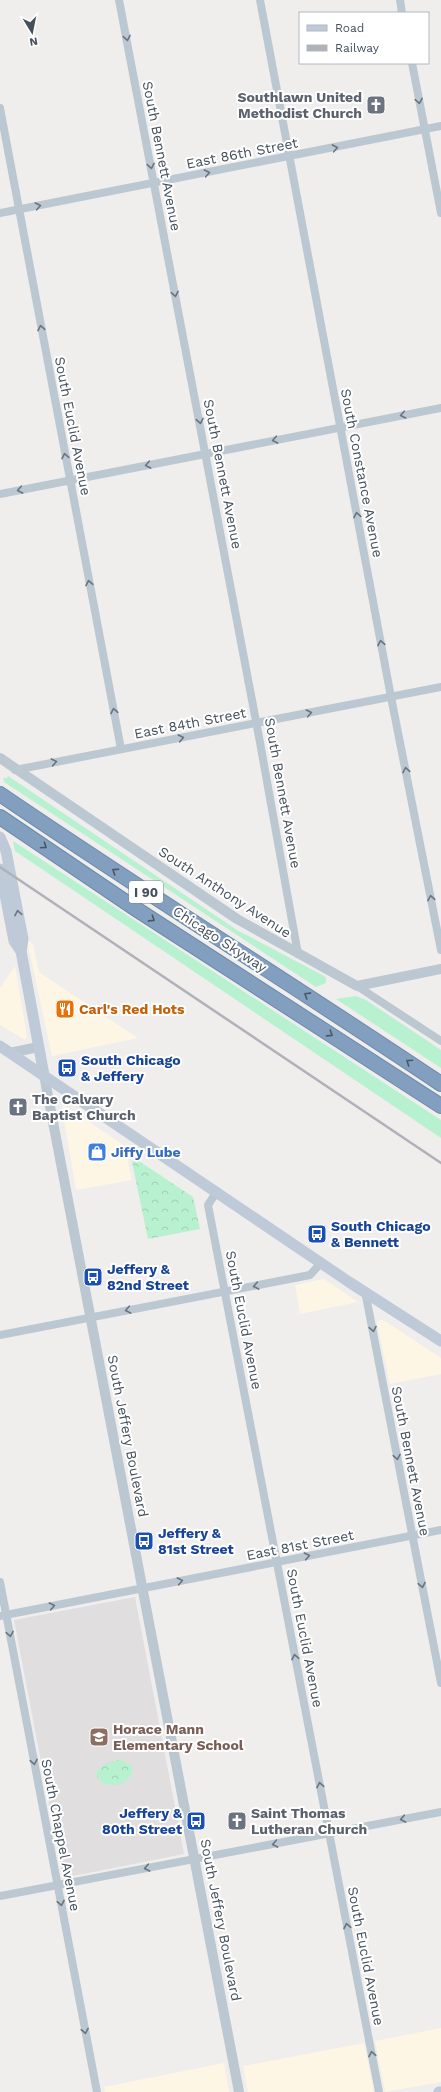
<svg xmlns="http://www.w3.org/2000/svg" width="441" height="2092" viewBox="0 0 441 2092" font-family="'Work Sans',sans-serif">
<style>
.commercial{fill:#fdf6e4}
.education{fill:#e1dedf}
.grass{fill:#b8f1cf}
.forest{fill:url(#forest-crowns)}
.lines{fill:none;stroke-linecap:round;stroke-linejoin:round}
.motorway-casing{stroke:#6d8aab;stroke-width:16}
.minor{stroke:#bcc8d1;stroke-width:8}
.tertiary{stroke:#bcc8d1;stroke-width:10}
.secondary{stroke:#becad8;stroke-width:11}
.motorway{stroke:#829fbf;stroke-width:14}
.rail{stroke:#afb2b8;stroke-width:2.5}
.oneway{stroke:#68747f}
.oneway2{stroke:#4a5866}
.oneway3{stroke:#697581}
.labels{text-anchor:middle;stroke-width:4;stroke-linejoin:round;paint-order:stroke}
.shield{fill:#fff;stroke:#7c848d;stroke-width:1}
.shield-label{font-size:13px;font-weight:bold;fill:#44505c}
.worship-label{font-size:14px;font-weight:bold;fill:#5b616d;stroke:#fff;text-anchor:start}
.street-label{font-size:14px;fill:#44505c;stroke:#fff}
.food-label{font-size:14px;font-weight:bold;fill:#c56008;stroke:#fff;text-anchor:start}
.transit-label{font-size:14px;font-weight:bold;fill:#164399;stroke:#fff;text-anchor:start}
.shop-label{font-size:14px;font-weight:bold;fill:#366cbe;stroke:#fff;text-anchor:start}
.education-label{font-size:14px;font-weight:bold;fill:#785e54;stroke:#fff;text-anchor:start}
</style>
<defs>
<pattern id="forest-crowns" width="20" height="18" patternUnits="userSpaceOnUse"><rect width="20" height="18" fill="#b8f1cf"/><path d="M2 6a3 3 0 1 1 6 0M12 15a3 3 0 1 1 6 0" fill="none" stroke="#9fd0b4"/></pattern>
</defs>
<rect width="100%" height="100%" fill="#f0eded"/>
<!-- commercial -->
<g class="commercial">
<path d="M27,940L33,944L39,972L138,1038L52,1056Z"/>
<path d="M15,966L27,1036L25,1040L0,1025V988Z"/>
<path d="M64,1105L125,1146L132,1180L76,1190L62,1107Z"/>
<path d="M324,1279L358,1302L300,1314L295,1285Z"/>
<path d="M382,1319L441,1358V1374L390,1384L377,1322Z"/>
<path d="M441,2028V2082L385,2092L375,2041Z"/>
<path d="M364,2043L374,2092H248L243,2066Z"/>
<path d="M224,2063L229,2092H105L104,2087Z"/>
</g>
<!-- education -->
<path class="education" d="M135,1597L184,1854L63,1878L14,1620Z"/>
<!-- grass -->
<g class="grass">
<path d="M8,776L237,930L324,976L326,978V983L316,987L4,782L3,778H7Z"/>
<path d="M13,841L441,1120V1138L15,851Z"/>
<path d="M356,996L366,1000L441,1050V1068L336,999Z"/>
</g>
<!-- forest -->
<g class="forest">
<path d="M136,1159L193,1197L200,1229L148,1239L132,1162Z"/>
<path d="M118,1760H122L132,1766C134,1776 127,1781 119,1785L103,1784L97,1777V1771L105,1764Z"/>
</g>
<g class="lines">
<!-- motorway casing -->
<g class="motorway-casing">
<g id="motorway">
<path d="M0,794C145,893 295,986 441,1084"/>
<path d="M0,817L136,909L441,1106"/>
</g>
</g>
<!-- minor -->
<g class="minor">
<path d="M119,0L259,737L298,954"/>
<path d="M260,0L391,697L441,950"/>
<path d="M400,0L402,13"/>
<path d="M412,63L441,213"/>
<path d="M0,108L121,749"/>
<path d="M0,213L441,126"/>
<path d="M0,494L441,408"/>
<path d="M15,770L441,687"/>
<path d="M357,986L441,1041"/>
<path d="M217,1191L208,1205L379,2092"/>
<path d="M365,1291L441,1683"/>
<path d="M0,1335L310,1275L321,1263"/>
<path d="M0,1582L97,2092"/>
<path d="M0,1616L441,1530"/>
<path d="M0,1896L441,1812"/>
</g>
<!-- tertiary -->
<g class="tertiary">
<path d="M0,758L237,919L357,986L441,969"/>
<path d="M10,1053L38,1047"/>
<path d="M44,1075L239,2092"/>
</g>
<!-- secondary -->
<g class="secondary">
<path d="M0,837L6,851L23,939L21,951L44,1075"/>
<path d="M0,869L14,941L21,951"/>
<path d="M0,1046L349,1282L441,1341"/>
<path d="M439,2092H441"/>
</g>
<!-- motorway -->
<use href="#motorway" class="motorway"/>
<!-- rail -->
<path class="rail" d="M0,867L441,1163"/>
</g>
<!-- one-way arrows -->
<defs><path id="oneway-chevron" d="M-2-3.5L2.5 0L-2 3.5" fill="none" stroke-width="1.6" stroke-linecap="round" stroke-linejoin="round"/></defs>
<g class="oneway">
<use href="#oneway-chevron" transform="translate(127 38) rotate(79)"/>
<use href="#oneway-chevron" transform="translate(419 101) rotate(79)"/>
<use href="#oneway-chevron" transform="translate(335 148) rotate(-11)"/>
<use href="#oneway-chevron" transform="translate(151 166) rotate(79)"/>
<use href="#oneway-chevron" transform="translate(207 173) rotate(-11)"/>
<use href="#oneway-chevron" transform="translate(38 206) rotate(-11)"/>
<use href="#oneway-chevron" transform="translate(175 294) rotate(79)"/>
<use href="#oneway-chevron" transform="translate(41 328) rotate(-101)"/>
<use href="#oneway-chevron" transform="translate(403 415) rotate(169)"/>
<use href="#oneway-chevron" transform="translate(200 421) rotate(79)"/>
<use href="#oneway-chevron" transform="translate(275 440) rotate(169)"/>
<use href="#oneway-chevron" transform="translate(65 456) rotate(-101)"/>
<use href="#oneway-chevron" transform="translate(148 465) rotate(169)"/>
<use href="#oneway-chevron" transform="translate(20 490) rotate(169)"/>
<use href="#oneway-chevron" transform="translate(357 515) rotate(-101)"/>
<use href="#oneway-chevron" transform="translate(89 583) rotate(-101)"/>
<use href="#oneway-chevron" transform="translate(381 643) rotate(-101)"/>
<use href="#oneway-chevron" transform="translate(114 711) rotate(-101)"/>
<use href="#oneway-chevron" transform="translate(309 713) rotate(-11)"/>
<use href="#oneway-chevron" transform="translate(181 738) rotate(-11)"/>
<use href="#oneway-chevron" transform="translate(54 762) rotate(-11)"/>
<use href="#oneway-chevron" transform="translate(406 770) rotate(-101)"/>
<use href="#oneway-chevron" transform="translate(431 898) rotate(-101)"/>
<use href="#oneway-chevron" transform="translate(256 1286) rotate(169)"/>
<use href="#oneway-chevron" transform="translate(128 1310) rotate(169)"/>
<use href="#oneway-chevron" transform="translate(373 1329) rotate(79)"/>
<use href="#oneway-chevron" transform="translate(397 1457) rotate(79)"/>
<use href="#oneway-chevron" transform="translate(307 1556) rotate(-11)"/>
<use href="#oneway-chevron" transform="translate(180 1581) rotate(-11)"/>
<use href="#oneway-chevron" transform="translate(422 1585) rotate(79)"/>
<use href="#oneway-chevron" transform="translate(52 1606) rotate(-11)"/>
<use href="#oneway-chevron" transform="translate(10 1634) rotate(79)"/>
<use href="#oneway-chevron" transform="translate(295 1657) rotate(-101)"/>
<use href="#oneway-chevron" transform="translate(34 1762) rotate(79)"/>
<use href="#oneway-chevron" transform="translate(320 1785) rotate(-101)"/>
<use href="#oneway-chevron" transform="translate(403 1819) rotate(169)"/>
<use href="#oneway-chevron" transform="translate(275 1844) rotate(169)"/>
<use href="#oneway-chevron" transform="translate(147 1868) rotate(169)"/>
<use href="#oneway-chevron" transform="translate(61 1903) rotate(79)"/>
<use href="#oneway-chevron" transform="translate(347 1926) rotate(-101)"/>
<use href="#oneway-chevron" transform="translate(85 2031) rotate(79)"/>
<use href="#oneway-chevron" transform="translate(372 2054) rotate(-101)"/>
</g>
<g class="oneway2">
<use href="#oneway-chevron" transform="translate(44 846) rotate(34)"/>
<use href="#oneway-chevron" transform="translate(115 871) rotate(-146)"/>
<use href="#oneway-chevron" transform="translate(152 919) rotate(33)"/>
<use href="#oneway-chevron" transform="translate(307 995) rotate(-148)"/>
<use href="#oneway-chevron" transform="translate(330 1034) rotate(33)"/>
<use href="#oneway-chevron" transform="translate(409 1062) rotate(-146)"/>
</g>
<use class="oneway3" href="#oneway-chevron" transform="translate(18 913) rotate(-101)"/>
<!-- icons -->
<defs>
<g id="church-square" transform="scale(1)"><rect x="-9" y="-9" width="18" height="18" rx="4" fill="#6b7280" stroke="#fff"/><path d="M-1.2-6h2.4v3.5h3.3v2.4h-3.3V6h-2.4V-.1h-3.3v-2.4h3.3Z" fill="#fff"/></g>
<g id="restaurant-square" transform="scale(1)"><rect x="-9" y="-9" width="18" height="18" rx="4" fill="#e8710a" stroke="#fff"/><path d="M-5-6h1v4h1v-4h1v4h1v-4h1v5L-1.5 .5V6h-2V.5L-5-1ZM5-6V6H3V1.5H1.5Q1.5-4 5-6Z" fill="#fff"/></g>
<g id="bus-square" transform="scale(1)"><rect x="-9" y="-9" width="18" height="18" rx="4" fill="#1a4fb4" stroke="#fff"/><path d="M-5-6H5V4H4V6H2V4H-2V6H-4V4H-5ZM-3.5-4V0h7V-4ZM-3.5 1.2v1.5H-2V1.2ZM2 1.2v1.5H3.5V1.2Z" fill="#fff"/></g>
<g id="shop-square" transform="scale(1)"><rect x="-9" y="-9" width="18" height="18" rx="4" fill="#3f7fe0" stroke="#fff"/><path d="M-5-2.5h2.3a2.7 3.5 0 0 1 5.4 0H5L5.5 6h-11ZM-1.5-2.5h3a1.5 2.3 0 0 0-3 0Z" fill="#fff"/></g>
<g id="school-square" transform="scale(1)"><rect x="-9" y="-9" width="18" height="18" rx="4" fill="#8d6e63" stroke="#fff"/><path d="M0-5L7-2L0 1L-7-2ZM-4 1L0 2.5L4 1V4Q0 6-4 4Z" fill="#fff"/></g>
</defs>
<g fill-rule="evenodd">
<use href="#church-square" x="376" y="105"/>
<use href="#restaurant-square" x="65" y="1009"/>
<use href="#bus-square" x="67" y="1068"/>
<use href="#church-square" x="18" y="1107"/>
<use href="#shop-square" x="97" y="1152"/>
<use href="#bus-square" x="317" y="1234"/>
<use href="#bus-square" x="93" y="1277"/>
<use href="#bus-square" x="144" y="1541"/>
<use href="#school-square" x="99" y="1737"/>
<use href="#bus-square" x="196" y="1821"/>
<use href="#church-square" x="237" y="1821"/>
</g>
<g class="labels">
<!-- shield labels -->
<rect class="shield" x="129" y="881" width="34" height="22" rx="3"/>
<g class="shield-label">
<text x="146" y="897">I 90</text>
</g>
<!-- worship labels -->
<g class="worship-label">
<text x="362" y="102" text-anchor="end">Southlawn United<tspan x="362" dy="16">Methodist Church</tspan></text>
<text x="32" y="1104">The Calvary<tspan x="32" dy="16">Baptist Church</tspan></text>
<text x="251" y="1818">Saint Thomas<tspan x="251" dy="16">Lutheran Church</tspan></text>
</g>
<!-- street labels -->
<g class="street-label">
<text transform="translate(242 153) rotate(-11)" y="5">East 86th Street</text>
<text transform="translate(162 156) rotate(79)" y="5">South Bennett Avenue</text>
<text transform="translate(73 426) rotate(79)" y="5">South Euclid Avenue</text>
<text transform="translate(362 473) rotate(79)" y="5">South Constance Avenue</text>
<text transform="translate(223 474) rotate(79)" y="5">South Bennett Avenue</text>
<text transform="translate(190 723) rotate(-11)" y="5">East 84th Street</text>
<text transform="translate(283 793) rotate(80)" y="5">South Bennett Avenue</text>
<text transform="translate(225 892) rotate(33)" y="5">South Anthony Avenue</text>
<text transform="translate(220 939) rotate(33)" y="5">Chicago Skyway</text>
<text transform="translate(244 1320) rotate(79)" y="5">South Euclid Avenue</text>
<text transform="translate(128 1436) rotate(79)" y="5">South Jeffery Boulevard</text>
<text transform="translate(411 1461) rotate(79)" y="5">South Bennett Avenue</text>
<text transform="translate(300 1545) rotate(-11)" y="5">East 81st Street</text>
<text transform="translate(305 1638) rotate(79)" y="5">South Euclid Avenue</text>
<text transform="translate(61 1835) rotate(79)" y="5">South Chappel Avenue</text>
<text transform="translate(221 1920) rotate(79)" y="5">South Jeffery Boulevard</text>
<text transform="translate(366 1956) rotate(79)" y="5">South Euclid Avenue</text>
</g>
<!-- food labels -->
<g class="food-label">
<text x="79" y="1014">Carl's Red Hots</text>
</g>
<!-- transit labels -->
<g class="transit-label">
<text x="81" y="1065">South Chicago<tspan x="81" dy="16">&amp; Jeffery</tspan></text>
<text x="331" y="1231">South Chicago<tspan x="331" dy="16">&amp; Bennett</tspan></text>
<text x="107" y="1274">Jeffery &amp;<tspan x="107" dy="16">82nd Street</tspan></text>
<text x="158" y="1538">Jeffery &amp;<tspan x="158" dy="16">81st Street</tspan></text>
<text x="182" y="1818" text-anchor="end">Jeffery &amp;<tspan x="182" dy="16">80th Street</tspan></text>
</g>
<!-- shop labels -->
<g class="shop-label">
<text x="111" y="1157">Jiffy Lube</text>
</g>
<!-- education labels -->
<g class="education-label">
<text x="113" y="1734">Horace Mann<tspan x="113" dy="16">Elementary School</tspan></text>
</g>
</g>
<!-- legend -->
<rect x="299" y="12" width="130" height="52" fill="#ffffff" stroke="#b4b9be"/>
<rect x="307" y="25" width="20" height="6" fill="#becad8" stroke="#b4b9be"/>
<text x="335" y="32" font-size="12" fill="#44505c">Road</text>
<rect x="307" y="45" width="20" height="6" fill="#afb2b8" stroke="#b4b9be"/>
<text x="335" y="52" font-size="12" fill="#44505c">Railway</text>
<!-- north arrow -->
<g transform="translate(32 32) rotate(170)" stroke="#ffffff" stroke-width="3" paint-order="stroke">
<path d="M0-3L7 15L0 10L-7 15Z" fill="#44505c"/>
<text y="-6" font-size="11" font-weight="bold" text-anchor="middle" fill="#44505c">N</text>
</g>
</svg>
